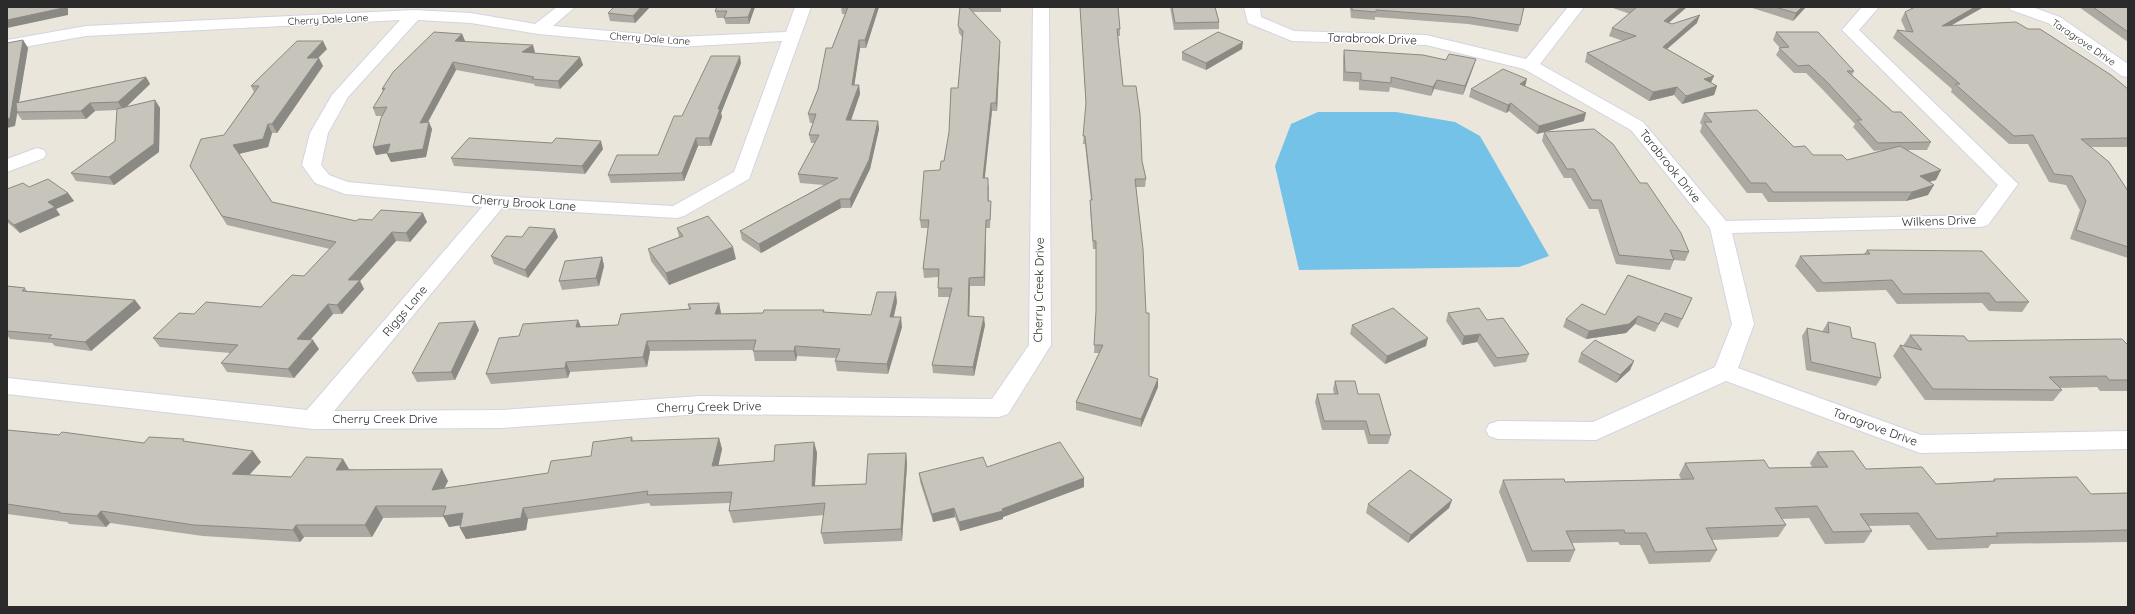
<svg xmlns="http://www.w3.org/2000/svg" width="2135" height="614" viewBox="0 0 2135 614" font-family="Quicksand,sans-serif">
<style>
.water{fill:#74c2e8}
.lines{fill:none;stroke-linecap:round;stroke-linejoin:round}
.minor-casing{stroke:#d2d4e2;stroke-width:2}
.minor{fill:#fff;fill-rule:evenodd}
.wall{fill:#aba9a1}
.shaded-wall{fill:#8b8983}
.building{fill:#c7c4bb;stroke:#8b8983}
.labels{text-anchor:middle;stroke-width:3;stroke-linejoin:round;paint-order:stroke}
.far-street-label{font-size:10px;fill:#2a2a2a;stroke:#fff}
.street-label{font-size:12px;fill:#2a2a2a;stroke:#fff}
</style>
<rect width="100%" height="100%" fill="#ebe6dc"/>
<!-- water -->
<path class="water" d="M1318,112H1396L1455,122L1480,136L1549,256L1519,267L1299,270L1275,166L1291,124Z"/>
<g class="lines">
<!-- minor casing -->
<g class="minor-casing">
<g id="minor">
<path d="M557,7H575L553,26L678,37L786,32L795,7H811L749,179L684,216L677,218L502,208L334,411L502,410L700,396L992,399L1029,345L1033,7H1049L1051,345L1008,414L999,417L700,414L502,428L313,429L7,394V378L307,410L482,207L345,194L315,183L302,165L310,133L332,95L400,20L86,36L7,50V40L86,26L414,10L471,13L535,24ZM418,20L471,23L538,34L678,47L782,41L734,172L673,206L497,196L348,182L329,175L321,165L328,133L348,97Z"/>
<path d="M1244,7H1260L1261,17L1294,31L1426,35L1526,59L1568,7H1584L1540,64L1643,122L1726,221L1975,215L1998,185L1842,30L1862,7H1879L1859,30L2018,184L1988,225L1981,227L1732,233L1754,324L1738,368L1921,435L2128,431V449L1920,453L1726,381L1596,440L1498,439L1489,436L1486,430L1489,424L1498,421L1593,422L1715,367L1732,324L1710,228L1631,130L1524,69L1426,45L1292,41L1248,23Z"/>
<path d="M2009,7H2032L2060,17L2128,64V77L2122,76L2048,23L2011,10Z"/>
<path d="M37,148L44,150L46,154L44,158L7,172V159Z"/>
</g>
</g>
<!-- minor -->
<use href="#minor" class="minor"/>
</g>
<!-- wall -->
<g class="wall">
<path d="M613,7H650L635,23L610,21L608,13L614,8Z"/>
<path d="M717,7H755L749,24H726L724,18H717L715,11Z"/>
<path d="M841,7H879L866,48H860L854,85H859L860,94L851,120L878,121L879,129L870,169L851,208H841L761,253L742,240L740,231L824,185L800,183L798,174L815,143H811L809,135L813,123H810L808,114L818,89L832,48L845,14H842Z"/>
<path d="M960,7H1001V12H973L1000,48L997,111H992L984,178L989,186V201L991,209L990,228H986L985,286H970L969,316L985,325L974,376L933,373L932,365L950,297H938V277L924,278L923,269L928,228H921L920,220L944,161L958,88L962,37L959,33L958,26Z"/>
<path d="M1080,7H1118L1120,29V36H1118L1123,86L1142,161L1146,179L1145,187H1136L1149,376L1158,387L1141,427L1076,410V402L1099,353H1094L1096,314V249H1093L1090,208V200H1091L1085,144H1083L1086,106Z"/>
<path d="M1170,7H1215L1219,22V29L1174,30Z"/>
<path d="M1350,7H1524L1518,32L1468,24L1375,17V20L1351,18Z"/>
<path d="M1614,7H1687L1669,23L1672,24L1697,23L1667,49L1714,76L1711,83L1717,86L1714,95L1682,104L1674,95L1649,101L1585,62L1587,53L1623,41L1609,36L1612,28L1630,14L1613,8Z"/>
<path d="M1749,7H1806L1793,21Z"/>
<path d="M2079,7H2128V42Z"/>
<path d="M1905,12L1952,25L2028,29L2128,89V147H2091L2128,191V258L2070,239L2080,210L2066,185L2049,182L2028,144H2009L1951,92L1952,89L1893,38L1897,30L1906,31L1901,20Z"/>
<path d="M1776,32L1854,71L1852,75L1893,112L1931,142L1927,150H1908L1936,180L1929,182L1928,195L1906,201L1768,202L1762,193H1747L1700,132L1702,125L1700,123L1704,113L1794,147L1813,155L1847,160L1883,150L1874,151L1853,127L1855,124L1823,90L1806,73H1794L1776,55L1780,48L1773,40Z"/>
<path d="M462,34L465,41V42L535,52L534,53L580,57L583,65L560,89L535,86L534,84L456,70L428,122L432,129L426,157L391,162L387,154L388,153L376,155L373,147L382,116H376L373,108L383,92L382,89Z"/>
<path d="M23,40L28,48L19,102L146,77L150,84L126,107L155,100L160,108L159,152L114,185L76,181L71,173L115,141L117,110L95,111L86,119L22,120L17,113L15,126Z"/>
<path d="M327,49L318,58L323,66L277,133H272L268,147L239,154L272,202L356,221L372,220L427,222L410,242L396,241L360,281L364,289L342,314H333L310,340L319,349L294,378L227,372L221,363L230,353L160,347L153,338L194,314L261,307L304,276L330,249L227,225L190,166L224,135L254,92L251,86Z"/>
<path d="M1242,49L1206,70L1182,60V52Z"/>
<path d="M1344,50L1446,60L1476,59L1473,68L1463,95L1434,89L1431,96L1390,87L1389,92L1359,90V82L1343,81V59Z"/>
<path d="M741,63L721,113L722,117L711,146H698L684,181L611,183L608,175L658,155L682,116Z"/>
<path d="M1525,87L1584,121L1537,134L1509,111L1506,113L1469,97L1471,89Z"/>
<path d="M1544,132L1689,252L1685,261L1674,260L1670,270L1616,264L1598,209H1589L1571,178H1564L1542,141Z"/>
<path d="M603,149L585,174L454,166L451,158Z"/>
<path d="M29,187L68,193L74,201L56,209L60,215L20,233L7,222V189Z"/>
<path d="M677,228L736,259L669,285L651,261L648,249L679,237Z"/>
<path d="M522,237H558L528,278L494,264L491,256Z"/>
<path d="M1867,250L2029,302L2022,312L1989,311L1982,303L1897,304L1886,290L1817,292L1795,266L1800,256L1864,254Z"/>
<path d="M602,257L604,266L599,286L562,290L559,281Z"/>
<path d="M7,286L25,288L27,291L135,300L141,308L91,351L55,346L52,343L10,339L7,335Z"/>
<path d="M1692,298L1678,328L1661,321L1655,332L1635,324L1626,333L1586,339L1563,327L1566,319L1605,315Z"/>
<path d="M897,302L894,317L902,327L888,374L837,371L835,361L836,358L797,356L796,361H755L753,350L650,351L647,367L570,372L568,378L491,384L486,374L519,336L578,320L581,327L618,325L689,309L688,304L719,303L721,314L763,313L824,310V313L871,315Z"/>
<path d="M1448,313L1487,320L1529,354L1526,362L1494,367L1477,342L1462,345L1446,321Z"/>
<path d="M1828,322L1852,338L1881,378L1876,386L1806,370L1802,336L1807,328L1823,332V330Z"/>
<path d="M1352,325L1426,346L1385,364L1350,334Z"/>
<path d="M479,330L455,380L417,382L412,373Z"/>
<path d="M1910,335L1968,341L2128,345V391H2100L2097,387L2059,388L2062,390L2053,401L1925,400L1893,356L1900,345L1903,346Z"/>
<path d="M1581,353L1634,361L1630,370L1616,383L1578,362Z"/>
<path d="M1335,381L1358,394L1391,435L1388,444H1368L1364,430H1322L1315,402L1317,394H1334L1333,389Z"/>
<path d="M7,430L144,443L186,442L261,462L249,475L291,477L343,459L349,469L448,481L444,488L548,473L591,456L632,437L633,441L719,438L722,449L718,465L774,461L814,442L817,453L815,486L866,484L906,453L907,464L902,541L824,544L821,533L824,515L733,523L729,511L730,503L651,506L649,503L528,519L526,530L466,539L460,525L449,527L444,517L383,518L372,537H304L300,542L203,536L110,523L106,527L69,524L67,522L7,514Z"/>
<path d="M1817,452L1866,469L1936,484L1993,481L1994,479L2091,494L2128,493V542L1991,544L1988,548L1928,550L1909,525L1868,526L1872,531L1864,543L1825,544L1809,518L1782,519L1786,525L1778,537L1712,540L1717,550L1710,562L1649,564L1640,545H1620L1618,542L1572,543L1575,550L1570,562H1527L1499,492L1503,480L1565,482L1681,479L1679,475L1685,463L1769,468L1812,467L1810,463Z"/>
<path d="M987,467L1084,487L1003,517V519L960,531L955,517L933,522L920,482L919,473Z"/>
<path d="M1452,500L1449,508L1408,543L1366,513L1368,504Z"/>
</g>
<!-- shaded-wall -->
<g class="shaded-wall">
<path d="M63,7H68V15L7,28V20Z"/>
<path d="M641,7H650L635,23L633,16Z"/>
<path d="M752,7H755L749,24L748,17Z"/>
<path d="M876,7H879L866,48L865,40Z"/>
<path d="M1681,7H1687L1661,29L1664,21Z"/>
<path d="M1802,7H1806L1793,21L1796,13Z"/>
<path d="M1975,7H1984L1938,33L1942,26Z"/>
<path d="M1700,15L1697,23L1660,55L1663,47Z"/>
<path d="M462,34L465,41L458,49L455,41Z"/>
<path d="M23,40L28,48L15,126L7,128V119Z"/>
<path d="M859,40L860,48L853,94L852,85Z"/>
<path d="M323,41L327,49L310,66L307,58Z"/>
<path d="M1000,41V48L997,111L996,103Z"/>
<path d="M1243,42L1242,49L1206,70V63Z"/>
<path d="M533,45L535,52L525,59L522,52Z"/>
<path d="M740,56L741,63L721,113L722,117L711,146L709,138L718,109Z"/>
<path d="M580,57L583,65L560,89L558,81Z"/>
<path d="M319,58L323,66L277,133L272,124Z"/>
<path d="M1476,59L1473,68L1463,95L1465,86Z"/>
<path d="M453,62L456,70L423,131L420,123Z"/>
<path d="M1714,76L1710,84L1704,79Z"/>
<path d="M146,77L150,84L123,110L118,102Z"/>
<path d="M1527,79L1525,87L1520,84Z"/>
<path d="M1437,80L1434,89L1431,96L1433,87Z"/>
<path d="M859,85L860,94L848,129L846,120Z"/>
<path d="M1717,86L1714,95L1682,104L1686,96Z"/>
<path d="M1677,87L1674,95L1649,101L1653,92Z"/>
<path d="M155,100L160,108L159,152L114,185L109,177Z"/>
<path d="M90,103L95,111L86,119L81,111Z"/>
<path d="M991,103L992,111L984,186L983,178Z"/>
<path d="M1511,103L1509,111L1506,113L1508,105Z"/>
<path d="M1586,113L1584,121L1537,134L1539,126Z"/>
<path d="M878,121L879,129L870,169L851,208L850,199Z"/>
<path d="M429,122L432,129L426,157L391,162L387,154Z"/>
<path d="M268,124L272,133L268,147L238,154L233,145Z"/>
<path d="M696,138L698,146L684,181L682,173Z"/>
<path d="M601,141L603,149L585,174L582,166Z"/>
<path d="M390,144L394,152L376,155L373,147Z"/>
<path d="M1941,170L1936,180L1914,186L1920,176Z"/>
<path d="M1934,185L1928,195L1906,201L1912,192Z"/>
<path d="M68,193L74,201L56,209L60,215L20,233L14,225L48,202Z"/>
<path d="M840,199L841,208L761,253L759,244Z"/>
<path d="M423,213L427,222L410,242L406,233Z"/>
<path d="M986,220V228L985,286L984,277Z"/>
<path d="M555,229L558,237L528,278L525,270Z"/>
<path d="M392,232L396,241L360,281L364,289L342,314L337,305L348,280Z"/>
<path d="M733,247L736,259L669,285L666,273Z"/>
<path d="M602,257L604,266L599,286L596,278Z"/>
<path d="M969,278L970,286L969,324L968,316Z"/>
<path d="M896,292L897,302L891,327L890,317Z"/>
<path d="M135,300L141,308L91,351L85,342Z"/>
<path d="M719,303L721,313L718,324L715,314Z"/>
<path d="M328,304L333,314L303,348L297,339Z"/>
<path d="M1638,316L1635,324L1626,333L1586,339L1589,331Z"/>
<path d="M901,317L902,327L888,374L887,364Z"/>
<path d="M984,317L985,325L974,376L973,367Z"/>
<path d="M578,320L582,330L576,327Z"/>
<path d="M475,321L479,330L455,380L451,372Z"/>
<path d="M1480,334L1477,342L1462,345L1464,336Z"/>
<path d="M1428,338L1426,346L1385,364L1387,356Z"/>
<path d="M313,340L319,349L294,378L288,369Z"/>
<path d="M647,341L650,351L647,367L643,357Z"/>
<path d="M795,346L797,356L796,361L794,351Z"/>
<path d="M1634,361L1630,370L1616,383L1620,375Z"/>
<path d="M566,362L570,372L568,378L565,368Z"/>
<path d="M1158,379V387L1141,427V419Z"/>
<path d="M719,438L722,449L716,477L712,466Z"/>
<path d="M814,442L817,453L814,498L812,486Z"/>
<path d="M253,451L261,462L240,485L232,474Z"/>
<path d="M906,453L907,464L902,541L901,529Z"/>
<path d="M343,459L350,471L336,470Z"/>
<path d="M442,469L448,481L438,501L432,490Z"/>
<path d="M1084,478V487L1003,517V519L960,531L959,522L1002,509Z"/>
<path d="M1452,500L1449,508L1408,543L1411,535Z"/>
<path d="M376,506L383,518L372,537L365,525Z"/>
<path d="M523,508L528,519L526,530L466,539L460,528Z"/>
<path d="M954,508L955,517L933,522L932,514Z"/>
<path d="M101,511L110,523L106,527L97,516Z"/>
<path d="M463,513L469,524L449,527L443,516Z"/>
<path d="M296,525L304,537L300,542L293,530Z"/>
</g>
<!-- building -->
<g class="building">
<path d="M7,7H63V8L7,20Z"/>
<path d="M614,7H641L633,16L608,13Z"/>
<path d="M717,7H752L748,17L724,18L727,11H715Z"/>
<path d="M848,7H876L865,40H859L852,85H859L846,120L878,121L869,160L850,199H840L759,244L740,231L838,178L798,174L819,135H809L816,114H808L818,89L826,48H832Z"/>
<path d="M960,7H968L1000,41L996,103H991L983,178H988V201H991L990,220H986L984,277L969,278L968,316L984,317L973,367L932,365L952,288H938L939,269H923L929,220H920L924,171L940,170L941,161H944L949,132L951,88H958L963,31L958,26Z"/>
<path d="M1080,7H1118L1120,29H1117L1123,86H1136L1140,114L1142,161L1146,179H1135L1143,249L1146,313H1149V376L1158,379L1141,419L1076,402L1103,345H1094L1096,311V241H1093L1090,200H1092L1085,136H1083L1086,103Z"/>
<path d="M1172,7H1215L1219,22L1175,23Z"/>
<path d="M1352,7H1524L1520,25L1470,17L1376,10V12L1352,10Z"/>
<path d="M1637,7H1681L1664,21L1672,24L1700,15L1663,47L1714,76L1704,79L1717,86L1686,96L1677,87L1653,92L1587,53L1636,36L1612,28Z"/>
<path d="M1775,7H1802L1796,13Z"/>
<path d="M1915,7H1975L1942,26L2016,22L2028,29H2040L2111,75L2128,89V138L2081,139L2109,162L2128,191V247L2076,230L2086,201L2072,176L2054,174L2033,135L2014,136L1955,84H1960L1897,30L1913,32L1905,12Z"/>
<path d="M2093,7H2128V32Z"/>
<path d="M434,32L462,34L455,41L533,45L522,52L580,57L558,81L532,79L534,77L453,62L420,123L429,122L423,149L387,154L390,144L373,147L381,118L387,107L373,108L385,88L382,89L393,72Z"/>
<path d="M1218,32L1243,42L1206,63L1182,52Z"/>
<path d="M1776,32H1818L1854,71H1847L1893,112H1901L1931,142L1878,143L1857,120H1862L1827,82L1809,65L1798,66L1779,48L1789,47Z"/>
<path d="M23,40L10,118L7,119V43Z"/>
<path d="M297,41H323L307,58H319L272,124H268L263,139L233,145L272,202L356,221L359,219L372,220L381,210L423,213L406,233L392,232L348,280H360L337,305L328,304L297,339L313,340L288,369L221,363L238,345L153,338L179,313L194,314L206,302L261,307L292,275L304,276L336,242L222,216L190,166L201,139L224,135L259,86H251Z"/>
<path d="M1344,50L1423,55L1446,60L1449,54L1476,59L1465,86L1437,80L1433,87L1391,77V83L1361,80V73L1345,72Z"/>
<path d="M711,56H740L718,109H720L709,138H696L682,173L608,175L617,155H658L674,116H682Z"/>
<path d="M1503,69L1527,79L1520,84L1586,113L1539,126L1511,103L1508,105L1471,89Z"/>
<path d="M146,77L118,102L90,103L81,111L17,112L16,103Z"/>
<path d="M155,100L154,144L109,177L71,173L115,141L117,109Z"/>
<path d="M1757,110L1794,147L1805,146L1813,155H1842L1847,160L1900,146L1941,170L1920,176L1934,185L1912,192H1773L1766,183H1751L1704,122H1712L1704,113Z"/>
<path d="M1594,129L1613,144L1640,183H1647L1681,233L1689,252L1670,250L1674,260L1619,255L1601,200H1592L1574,169H1567L1544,132Z"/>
<path d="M469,138L552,143L556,138L601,141L582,166L451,158Z"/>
<path d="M48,179L68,193L48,202L55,207L14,225L7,219V189L23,183L29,187Z"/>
<path d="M708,216L733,247L666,273L648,249L683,236L677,228Z"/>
<path d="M529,227L555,229L525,270L491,256L506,236L522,237Z"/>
<path d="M1867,250L1982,251L2029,302H1996L1989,293L1903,294L1892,280L1823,283L1800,256L1870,254Z"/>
<path d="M602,257L596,278L559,281L565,261Z"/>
<path d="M1628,275L1692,298L1682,319L1665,313L1659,324L1638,316L1629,324L1589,331L1566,319L1582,304L1605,315Z"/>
<path d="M7,286L25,288L22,291L135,300L85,342L48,338L52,335L7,331V327L8,326H7Z"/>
<path d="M877,292H896L890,317H901L887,364L835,361L840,349L795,346L794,351H753L756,340L647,341L643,357L566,362L565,368L486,374L499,338L519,336L523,324L578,320L576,327L618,325L621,314L691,309L688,304L719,303L715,314L763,313L764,310H824L823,312L871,315Z"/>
<path d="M1393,308L1428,338L1387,356L1352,325Z"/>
<path d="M1479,308L1487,320L1503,318L1529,354L1497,358L1480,334L1464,336L1448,313Z"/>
<path d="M475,321L451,372L412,373L439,323Z"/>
<path d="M1828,322L1850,327L1852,338L1875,343L1881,378L1811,362L1807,328L1829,333Z"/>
<path d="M1910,335L1964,336L1968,341L2122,339L2128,345V380H2109L2106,376L2049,377L2062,390L1933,389L1900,345L1922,350Z"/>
<path d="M1595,340L1634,361L1620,375L1581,353Z"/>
<path d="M1335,381H1355L1358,394H1379L1391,435H1370L1366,421H1324L1317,394H1338Z"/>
<path d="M7,430L59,435L62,432L144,443L149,437L184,439L183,441L253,451L232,474L291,477L306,457L343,459L336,470L442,469L432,490L548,473L551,461L591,456L593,442L632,437L631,441L719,438L712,466L774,461L775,445L814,442L812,486L866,484L868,454L906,453L901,529L821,533L825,503L729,511L732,492L647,495L648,491L523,508L521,518L460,528L463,513L443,516L446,506H376L365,525H296L293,530L194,525L101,511L97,516L59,513L60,512L7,504Z"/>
<path d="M1060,442L1084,478L1002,509L1003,511L959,522L954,508L932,514L919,473L983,457L987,467Z"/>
<path d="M1853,451L1866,469L1922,467L1936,484L1995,481L1994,479L2077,477L2091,494L2128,493V530L1996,533L1998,536L1937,539L1918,513L1860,514L1872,531L1833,532L1817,506L1775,508L1786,525L1706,528L1717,550L1655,552L1646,533H1625L1624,530L1566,531L1575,550L1532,551L1503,480L1564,479L1565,482L1694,479L1685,463L1764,460L1769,468L1828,467L1817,452Z"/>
<path d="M1410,470L1452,500L1411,535L1368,504Z"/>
</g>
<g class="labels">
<!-- far-street labels -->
<g class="far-street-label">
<text transform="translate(328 19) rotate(-3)" y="4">Cherry Dale Lane</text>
<text transform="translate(650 38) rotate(4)" y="4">Cherry Dale Lane</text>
<text transform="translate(2084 42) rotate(34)" y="4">Taragrove Drive</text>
</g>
<!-- street labels -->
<g class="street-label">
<text transform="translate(1372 39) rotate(2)" y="4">Tarabrook Drive</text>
<text transform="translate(1670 166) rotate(51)" y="4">Tarabrook Drive</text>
<text transform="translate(524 203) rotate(4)" y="4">Cherry Brook Lane</text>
<text transform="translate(1939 221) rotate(-2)" y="4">Wilkens Drive</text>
<text transform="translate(1039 290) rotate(-89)" y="4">Cherry Creek Drive</text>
<text transform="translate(405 311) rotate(-50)" y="4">Riggs Lane</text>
<text transform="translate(709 407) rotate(-1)" y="4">Cherry Creek Drive</text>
<text x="385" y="423">Cherry Creek Drive</text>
<text transform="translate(1875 427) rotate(20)" y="4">Taragrove Drive</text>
</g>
</g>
<!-- border -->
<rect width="2135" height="614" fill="none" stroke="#2a2a2a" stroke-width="16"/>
</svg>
